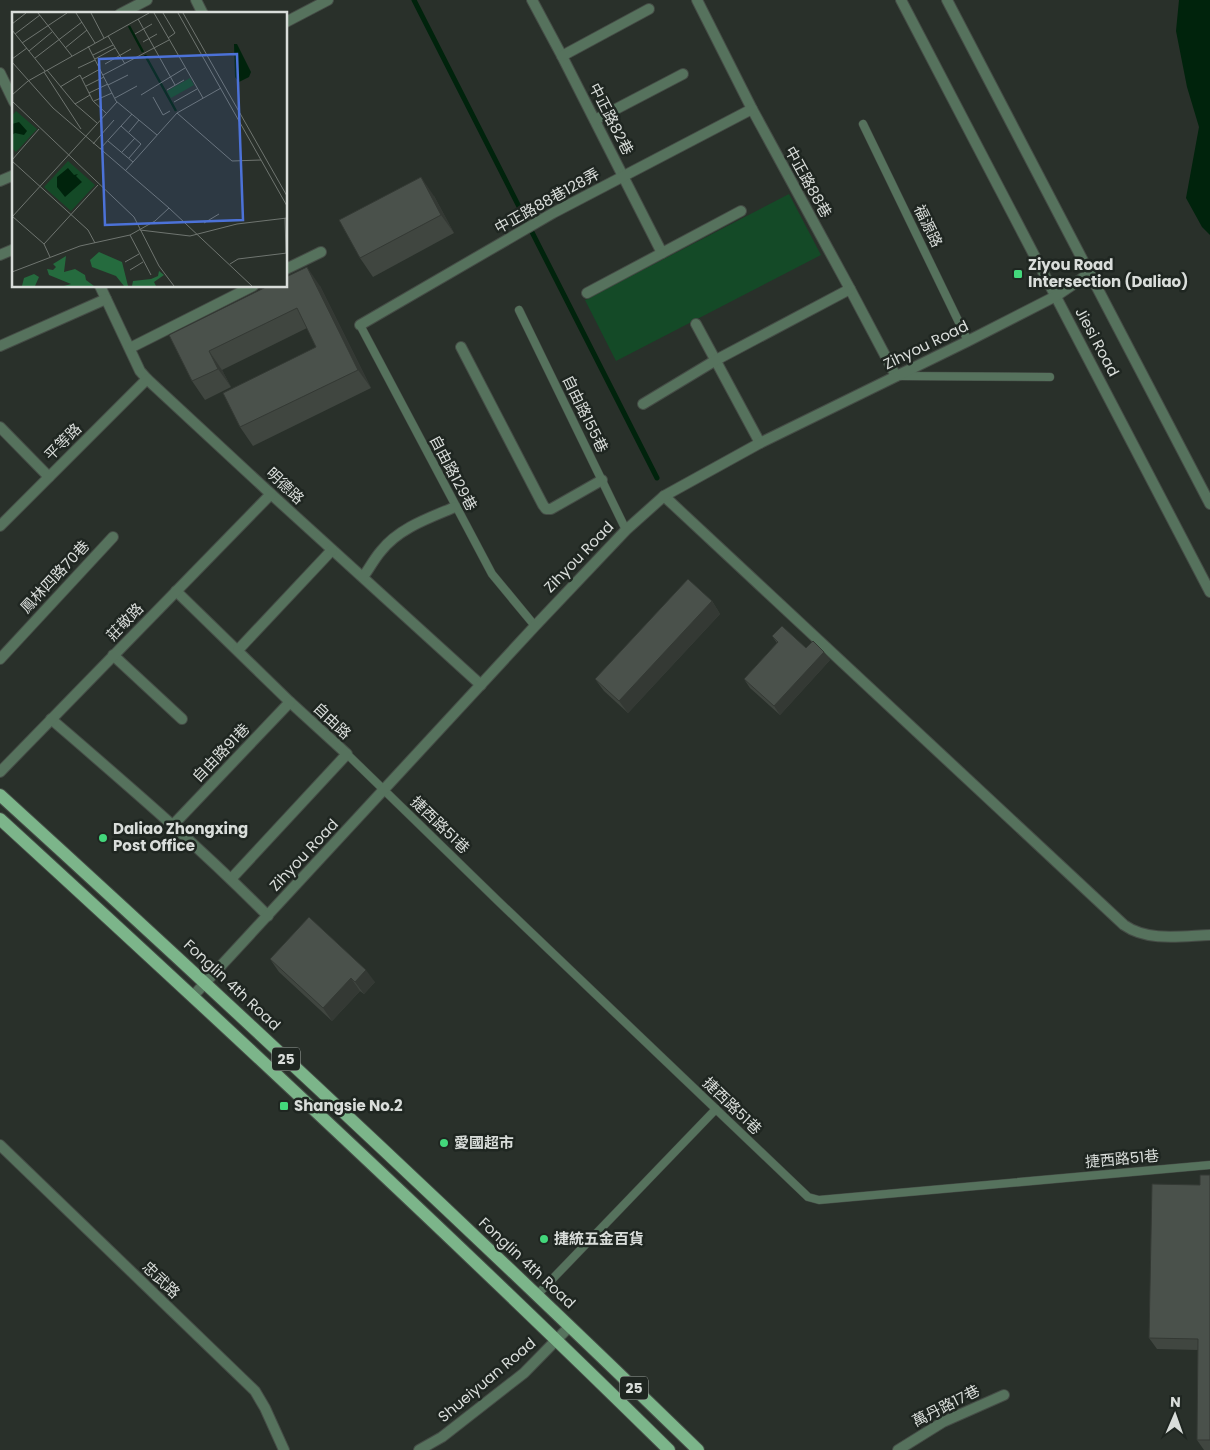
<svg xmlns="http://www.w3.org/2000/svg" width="1210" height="1450" viewBox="0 0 1210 1450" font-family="Poppins,'Noto Sans TC',sans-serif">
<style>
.green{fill:#144a27}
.water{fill:#00230c}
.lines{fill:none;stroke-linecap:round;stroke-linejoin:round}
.stream{stroke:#00230c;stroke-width:5}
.service-casing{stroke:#454c46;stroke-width:9}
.minor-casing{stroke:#454c46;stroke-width:12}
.tertiary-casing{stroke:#454c46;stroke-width:12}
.primary-casing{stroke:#454c46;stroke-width:14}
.service{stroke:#56725d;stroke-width:8}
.minor{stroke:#56725d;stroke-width:10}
.tertiary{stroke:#56725d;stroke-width:10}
.primary{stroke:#7cb58a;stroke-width:12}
.wall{fill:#404640}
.shaded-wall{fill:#343934}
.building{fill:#4a514b;stroke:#343934}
.poi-dot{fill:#43d77b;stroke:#1f2621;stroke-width:2}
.labels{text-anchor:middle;stroke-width:5;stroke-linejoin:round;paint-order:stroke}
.shield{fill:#1f2621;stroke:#a1a6a2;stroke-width:1}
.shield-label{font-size:14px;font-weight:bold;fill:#d9ddda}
.street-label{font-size:15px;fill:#d9ddda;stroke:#1f2621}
.poi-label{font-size:15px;font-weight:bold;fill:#d9ddda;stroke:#1f2621;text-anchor:start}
.inset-river{fill:none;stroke:#00230c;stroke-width:2.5}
.inset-road{fill:none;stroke:#6f7570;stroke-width:1}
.view{fill:#4c72d8;fill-opacity:0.15;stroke:#4c72d8;stroke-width:2.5}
.inset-edge{fill:none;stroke:#d9ddda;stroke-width:2.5}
</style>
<rect width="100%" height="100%" fill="#29302a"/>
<!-- green -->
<path class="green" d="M789,194L821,255L616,361L585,300Z"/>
<!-- water -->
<path class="water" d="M1179,0H1210V235L1202,227L1186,198L1199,127L1187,87L1176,31Z"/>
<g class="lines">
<!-- stream -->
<path class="stream" d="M414,0L657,478"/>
<!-- service casing -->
<g class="service-casing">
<g id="service">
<path d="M863,124L968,341"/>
<path d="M519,310L626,530"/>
<path d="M360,325L492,574L535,626"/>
<path d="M898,376L1050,377"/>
<path d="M347,754L498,901L808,1197L819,1200L1210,1165"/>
<path d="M537,1295L716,1109"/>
</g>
</g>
<!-- minor casing -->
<g class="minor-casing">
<g id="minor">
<path d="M196,0L203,14"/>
<path d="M532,0L562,56L662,253"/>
<path d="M697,0L752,109L850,289L896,376"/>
<path d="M901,0L1210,592"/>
<path d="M947,0L1210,504"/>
<path d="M120,14L147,0"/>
<path d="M286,22L328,0"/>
<path d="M562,56L649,9"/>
<path d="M0,73L14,102"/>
<path d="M595,120L683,74"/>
<path d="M0,181L14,175"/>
<path d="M0,255L14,249"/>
<path d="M286,269L321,252"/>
<path d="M100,286L140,371L147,379L271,494L481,685"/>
<path d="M587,293L741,211"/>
<path d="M696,324L760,443"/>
<path d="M360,325L553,213L752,109"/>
<path d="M0,346L106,299"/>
<path d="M461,347L543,505L546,509H551L602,480"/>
<path d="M130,348L253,286"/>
<path d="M643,404L716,360L850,289"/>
<path d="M0,427L49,477"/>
<path d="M664,496L1124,925C1148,942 1182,936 1210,935"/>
<path d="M0,526L147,379"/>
<path d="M363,577C369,569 374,559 381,551C399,528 429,518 455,507"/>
<path d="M176,591L290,702L347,754L231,879"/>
<path d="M238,650L332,550"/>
<path d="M113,655L182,719"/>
<path d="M0,659L113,537"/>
<path d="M51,719C125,783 199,846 268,916"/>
<path d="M0,772L271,494"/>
<path d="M173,825L290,702"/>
<path d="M193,996L535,626L626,530L664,496L760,443L968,341L1056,296L1090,273"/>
<path d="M0,1145L255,1391L265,1408L284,1450"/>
<path d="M898,1450L943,1422L1004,1395"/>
</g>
</g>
<!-- tertiary casing -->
<g class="tertiary-casing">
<path id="tertiary" d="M419,1450L442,1437L524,1373L570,1326"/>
</g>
<!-- primary casing -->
<g class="primary-casing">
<g id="primary">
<path d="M0,795C236,1010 469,1228 698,1450"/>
<path d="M0,819C226,1026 451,1235 669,1450"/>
</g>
</g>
<!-- service -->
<use href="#service" class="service"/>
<!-- minor -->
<use href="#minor" class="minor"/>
<!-- tertiary -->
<use href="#tertiary" class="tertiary"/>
<!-- primary -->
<use href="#primary" class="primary"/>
</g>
<!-- wall -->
<g class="wall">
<path d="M434,196L454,233L373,277L360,258Z"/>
<path d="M320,286L371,388L253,446L240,427L316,347L307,328L222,370L231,387L205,400L192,381L169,335Z"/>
<path d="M712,601L720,614L628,713L604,691L595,679Z"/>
<path d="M772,636L806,648L830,660L780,715L750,688L744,679L777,643Z"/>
<path d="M270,959L375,982L364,994L360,991L332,1021L279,972Z"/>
<path d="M1210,1175V1450H1204L1197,1440L1198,1350L1157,1349L1149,1338L1200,1185Z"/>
</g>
<!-- shaded-wall -->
<g class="shaded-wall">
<path d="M421,177L434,196L454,233L441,215Z"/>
<path d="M307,267L320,286L371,388L358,370Z"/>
<path d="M209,351L222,370L231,387L218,369Z"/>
<path d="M712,601L720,614L628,713L619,701Z"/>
<path d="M824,652L830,660L780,715L774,706Z"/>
<path d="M366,970L375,982L364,994L355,982Z"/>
<path d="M351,978L360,991L332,1021L323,1008Z"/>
</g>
<!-- building -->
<g class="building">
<path d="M421,177L441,215L360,258L339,220Z"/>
<path d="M307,267L358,370L240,427L223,393L316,347L297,308L209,351L218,369L192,381L169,335L268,286H286V277Z"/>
<path d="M688,579L712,601L619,701L595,679Z"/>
<path d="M782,626L806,648L813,641L824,652L774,706L744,679L778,642L772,636Z"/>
<path d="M309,917L366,970L355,982L351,978L323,1008L270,959Z"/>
<path d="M1200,1175H1210V1440H1197L1198,1339L1149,1338L1152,1184L1200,1185Z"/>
</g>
<!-- markers -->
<g class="poi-dot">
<rect x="1013" y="269" width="10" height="10" rx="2.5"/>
<circle cx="103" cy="838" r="5"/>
<rect x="279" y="1101" width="10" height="10" rx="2.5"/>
<circle cx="444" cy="1143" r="5"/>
<circle cx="544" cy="1239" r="5"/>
</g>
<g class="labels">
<!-- shield labels -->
<g class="shield">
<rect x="272" y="1047.5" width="28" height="23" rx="4"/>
<rect x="620" y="1376.5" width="28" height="23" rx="4"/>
</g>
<g class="shield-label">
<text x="286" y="1064">25</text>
<text x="634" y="1393">25</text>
</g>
<!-- street labels -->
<g class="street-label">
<text transform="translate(611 119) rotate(63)" y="5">中正路82巷</text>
<text transform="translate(808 182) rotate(61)" y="5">中正路88巷</text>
<text transform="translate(547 201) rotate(-29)" y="5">中正路88巷128弄</text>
<text transform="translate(928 226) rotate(64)" y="5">福源路</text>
<text transform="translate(1097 342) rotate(62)" y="5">Jiesi Road</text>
<text transform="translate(926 345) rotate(-26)" y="5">Zihyou Road</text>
<text transform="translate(585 414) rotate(64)" y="5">自由路155巷</text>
<text transform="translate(63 442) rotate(-45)" y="5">平等路</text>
<text transform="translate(453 473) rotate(62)" y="5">自由路129巷</text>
<text transform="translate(285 486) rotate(43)" y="5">明德路</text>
<text transform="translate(579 557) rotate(-46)" y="5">Zihyou Road</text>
<text transform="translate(55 577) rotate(-47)" y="5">鳳林四路70巷</text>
<text transform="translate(125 622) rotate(-46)" y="5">莊敬路</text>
<text transform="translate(332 721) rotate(43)" y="5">自由路</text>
<text transform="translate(221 753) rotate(-46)" y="5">自由路91巷</text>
<text transform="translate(440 825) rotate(44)" y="5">捷西路51巷</text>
<text transform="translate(304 855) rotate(-47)" y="5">Zihyou Road</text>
<text transform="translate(232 985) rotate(43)" y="5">Fonglin 4th Road</text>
<text transform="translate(732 1106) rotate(44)" y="5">捷西路51巷</text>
<text transform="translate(1122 1159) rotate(-5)" y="5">捷西路51巷</text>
<text transform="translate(527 1263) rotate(43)" y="5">Fonglin 4th Road</text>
<text transform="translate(161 1280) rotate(44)" y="5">忠武路</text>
<text transform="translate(487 1380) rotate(-40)" y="5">Shueiyuan Road</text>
<text transform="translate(946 1406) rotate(-27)" y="5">萬丹路17巷</text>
</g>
<!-- poi labels -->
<g class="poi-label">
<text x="1028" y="270">Ziyou Road<tspan x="1028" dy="17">Intersection (Daliao)</tspan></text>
<text x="113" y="834">Daliao Zhongxing<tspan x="113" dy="17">Post Office</tspan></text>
<text x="294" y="1111">Shangsie No.2</text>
<text x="454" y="1148">愛國超市</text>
<text x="554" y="1244">捷統五金百貨</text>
</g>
</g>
<!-- overview -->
<g transform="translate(12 12)">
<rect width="275" height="275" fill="#29302a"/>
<path d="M178,66L182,73L159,86L155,79ZM4,99L25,117L4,140L0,136V104ZM56,149L83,173L59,199L32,175Z" fill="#144a27"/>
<path d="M87,240L110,250L116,274H112L104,264L80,255L78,248ZM54,244L52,260L63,257L73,263L74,268L82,274H52L59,272L37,263L35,257L41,258L44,255L41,252ZM147,259L152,263L142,270L144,274H120L121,269L139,267L146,264ZM22,262L27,265L23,274H10L12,266Z" fill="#256b3e"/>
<path d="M222,32H225L239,60L237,65L227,70L223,65ZM7,110L15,119L12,123L3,121L0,123V112ZM56,156L62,163L66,162L64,164L70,170L53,185L45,175V165Z" fill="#00230c"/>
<path class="inset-river" d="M117,14L131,40M133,43L164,99"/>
<path class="inset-road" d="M26,1L60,44M64,1L83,31M79,1L92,26M142,1L191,86M151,1L163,21L156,26M166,1L275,194M171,1L275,184M126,7L163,73M0,12L14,1M0,18L33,59M3,22L28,3M123,22L140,12M96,24L113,52M131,30L145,22M10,31L55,1M76,34L104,89L145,123M53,36L75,18M17,39L40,20M81,43L101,33M23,46L70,10M0,47L15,36M83,47L103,36M0,50L41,96L157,196L240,274M93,52L119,37M66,56L83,48M35,58L63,92L85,111M32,60L69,117M91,63L157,28M70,67L88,57M96,73L116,63M74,74L92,65M48,75L68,63L81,89L94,101M155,78L172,68M77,81L96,72M0,83L16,69L137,1M129,83L173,56M141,85L151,103L158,99M103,86L125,74M0,89L122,205L147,254L162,274M82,89L100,81M162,90L185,77M63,92L78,83M165,101L220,149L249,148M109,114L129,132L117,146M117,120L127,108M96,129L121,150M81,132L102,108M88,137L120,102M110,140L123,126M0,148L27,117M0,149L76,218L83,231M113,159L165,101L209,76M0,204L32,232L38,245M0,205L105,90M273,206L274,241M192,211L207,202M128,218L178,224L225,212L275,206M118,223L139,263M32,232L86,173M113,250L127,242M218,252L226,247L275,241M118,258L131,250M0,260L68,234L118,223L143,209L157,196"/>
<path class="view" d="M225,42L231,208L93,213L87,47Z"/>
<rect width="275" height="275" class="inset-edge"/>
</g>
<!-- north arrow -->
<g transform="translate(1175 1415) rotate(2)" stroke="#1f2621" stroke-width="4" paint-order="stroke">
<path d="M0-4L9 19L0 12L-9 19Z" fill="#d9ddda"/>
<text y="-8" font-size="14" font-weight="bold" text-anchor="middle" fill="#d9ddda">N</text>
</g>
</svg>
